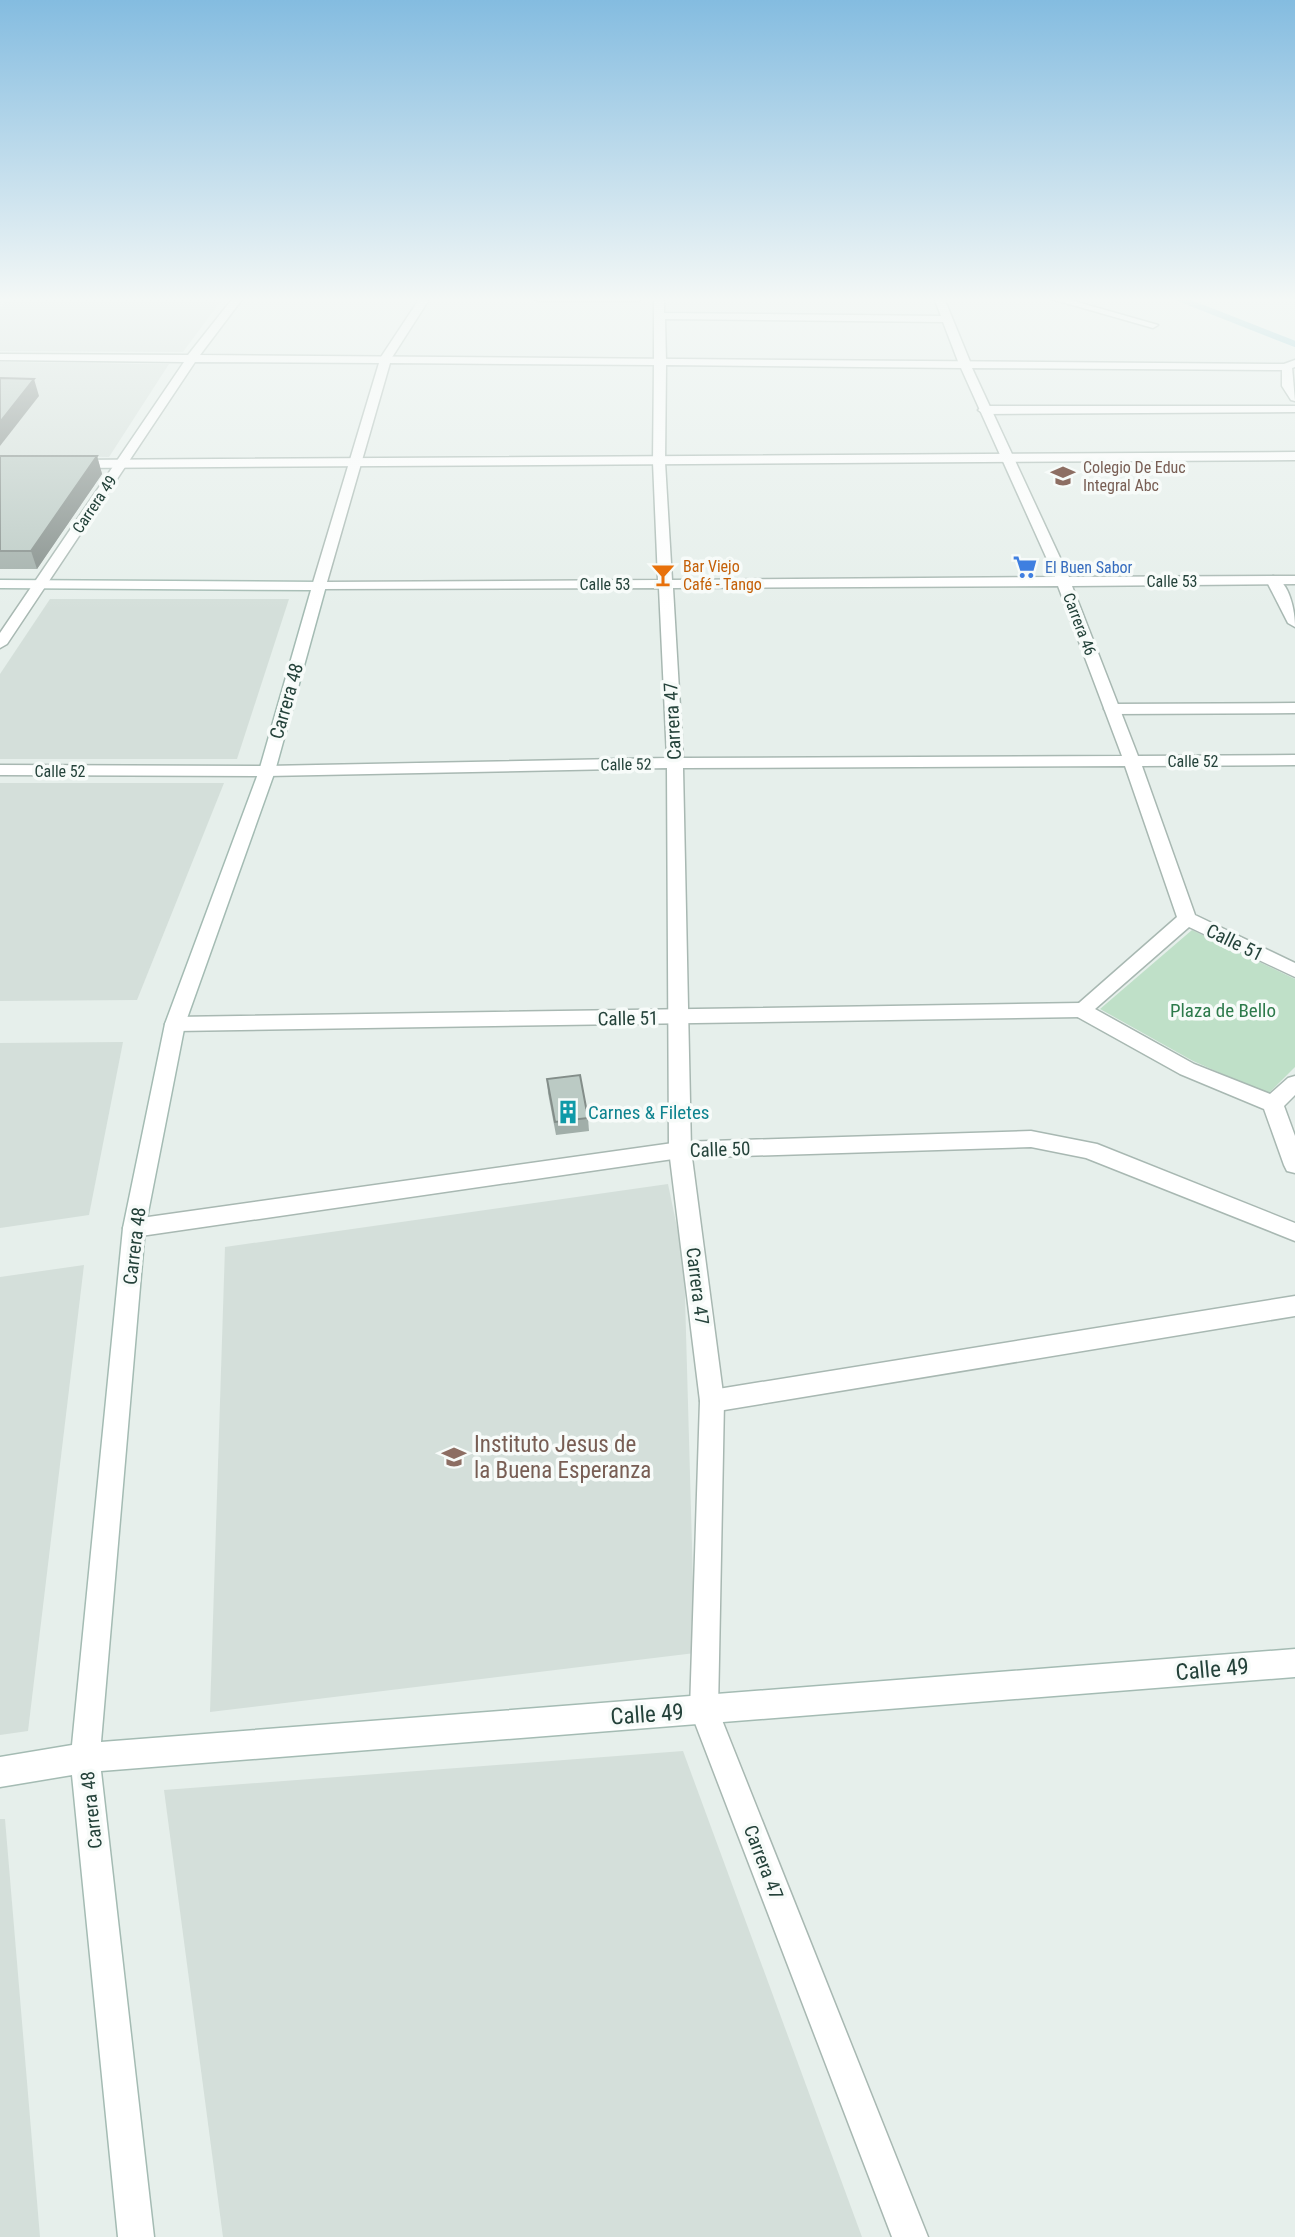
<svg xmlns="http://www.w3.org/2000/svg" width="1295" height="2237" viewBox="0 0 1295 2237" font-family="'Roboto Condensed',sans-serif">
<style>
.built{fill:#d4dfda}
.green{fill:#bfe0c8}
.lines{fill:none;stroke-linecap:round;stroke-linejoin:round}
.stream{stroke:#8ec9d4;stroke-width:6}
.minor-casing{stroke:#a8b8b2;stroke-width:3}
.tertiary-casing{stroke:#a8b8b2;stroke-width:3}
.secondary-casing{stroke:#a4bbb3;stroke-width:3}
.minor{fill:#fff;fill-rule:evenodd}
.tertiary{fill:#fff;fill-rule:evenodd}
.secondary{fill:#fff;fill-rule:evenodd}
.wall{fill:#a1aea9}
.shaded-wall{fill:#838d89}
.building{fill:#bbcac4;stroke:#838d89;stroke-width:2}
.labels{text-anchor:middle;stroke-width:7;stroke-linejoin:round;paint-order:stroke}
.far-education-label{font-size:16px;fill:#785e54;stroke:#f7fbf9;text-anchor:start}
.far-street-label{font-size:16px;fill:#24423a;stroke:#f7fbf9}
.far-food-label{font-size:16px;fill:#c56008;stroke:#f7fbf9;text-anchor:start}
.far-shop-label{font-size:16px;fill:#366cbe;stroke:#f7fbf9;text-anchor:start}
.street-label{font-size:19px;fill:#24423a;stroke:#f7fbf9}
.park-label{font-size:19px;fill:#2d7a4b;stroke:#f7fbf9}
.culture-label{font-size:19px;fill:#0d838f;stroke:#f7fbf9;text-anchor:start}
.near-education-label{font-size:23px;fill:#785e54;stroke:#f7fbf9;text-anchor:start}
.near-street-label{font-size:23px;fill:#24423a;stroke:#f7fbf9}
</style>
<rect width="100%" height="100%" fill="#e6efeb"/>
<!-- built -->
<g class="built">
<path d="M9,298H223L183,352L0,351V308Z"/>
<path d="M0,362L169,364L109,457L0,455Z"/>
<path d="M50,599H289L237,759H0V674Z"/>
<path d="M0,783H224L137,1000L0,1001Z"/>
<path d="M123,1042L89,1215L0,1228V1043Z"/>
<path d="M668,1184L684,1261L695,1653L210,1712L225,1247Z"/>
<path d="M84,1265L28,1731L0,1735V1277Z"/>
<path d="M683,1751L862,2237H223L164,1790Z"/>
<path d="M0,1819H5L40,2237H0Z"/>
</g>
<!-- green -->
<path class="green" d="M1192,930L1295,979V1067L1268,1094L1193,1061L1100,1009Z"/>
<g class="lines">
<!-- stream -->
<path class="stream" d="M1178,298L1295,344"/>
<!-- minor casing -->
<g class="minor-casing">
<g id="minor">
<path d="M420,298H430L389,362H381L379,360Z"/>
<path d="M533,298H643L638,301H538Z"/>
<path d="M654,298H664V313L941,316L934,298H944L971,364L965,367L959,364L943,322L665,319L666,362L660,365L654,362Z"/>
<path d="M1048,298H1063L1158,325L1153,328Z"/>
<path d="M1282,365L1292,367L1295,401L1291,400L1282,386Z"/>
<path d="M1295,406V412L984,414L978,410L984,406Z"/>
<path d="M1295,452V460L72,468L66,464L72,460Z"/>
<path d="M1273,576C1290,582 1295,612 1295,627L1288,623L1266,580Z"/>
<path d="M1295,703V713L1112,714L1104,709L1112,704Z"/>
<path d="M1081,1003L1088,1005L1091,1010L1088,1015L1081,1017L175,1031L168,1029L165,1024L168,1019L175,1017Z"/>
<path d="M1031,1131L1097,1144L1295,1223V1241L1086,1158L1031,1147L680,1158L134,1237L126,1234L123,1228L126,1222L134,1219L680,1142Z"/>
<path d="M1295,1296V1316L712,1412L703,1409L700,1401L703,1393L712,1390Z"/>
</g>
</g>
<!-- tertiary casing -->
<g class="tertiary-casing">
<path id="tertiary" d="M233,298H243L200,355L1284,364L1295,360V367L1286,370L972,368L1069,577L1295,576V584L1072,586L1138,756L1295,755V765L1142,766L1195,915L1295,963V977L1189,927L1095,1009L1194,1064L1270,1094L1288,1078L1295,1076V1095L1284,1106L1295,1136V1173L1287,1171L1284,1165L1264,1109L1180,1074L1074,1015L1071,1010L1177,917L1125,766L683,768L691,1150L724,1401L718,1710L928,2237H892L690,1710L700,1401L669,1150L667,768L267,776L0,775V765L267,766L667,758L659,588L314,589L312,586L379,363L195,362L7,644L0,648V633L184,362L0,360V354L188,355ZM390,363L654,365L653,462L658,580L327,582ZM666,365L961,368L1055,577L672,580L665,462ZM1058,586L1122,756L683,758L673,588Z"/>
</g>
<!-- secondary casing -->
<g class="secondary-casing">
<path id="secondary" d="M0,580L319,582L326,586L275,771L185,1024L145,1228L101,1742L1295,1649V1677L101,1771L154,2237H118L72,1775L0,1787V1757L72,1745L123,1228L165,1024L259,771L311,590L0,588Z"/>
</g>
<!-- minor -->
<use href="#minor" class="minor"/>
<!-- tertiary -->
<use href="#tertiary" class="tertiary"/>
<!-- secondary -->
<use href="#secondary" class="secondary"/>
</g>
<!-- wall -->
<g class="wall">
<path d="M0,456H97L102,474L37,569H0Z"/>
<path d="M547,1079L588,1118L589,1131L556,1135L548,1093Z"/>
</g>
<!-- shaded-wall -->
<g class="shaded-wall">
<path d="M34,379L39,396L0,446V422Z"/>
<path d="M97,456L102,474L37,569L31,551Z"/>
</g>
<!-- building -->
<g class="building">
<path d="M0,378L34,379L0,422Z"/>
<path d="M0,456H97L31,551H0Z"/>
<path d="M580,1075L588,1118L555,1122L547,1079Z"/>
</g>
<!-- sky -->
<linearGradient id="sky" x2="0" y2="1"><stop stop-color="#84bce0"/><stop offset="0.49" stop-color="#f4f8f6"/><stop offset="1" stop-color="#f4f8f6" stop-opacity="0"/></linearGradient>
<rect width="1295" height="611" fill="url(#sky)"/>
<!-- icons -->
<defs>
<g id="school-bare" transform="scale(1.89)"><path d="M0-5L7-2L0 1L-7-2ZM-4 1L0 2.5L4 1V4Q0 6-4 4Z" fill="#8d6e63" stroke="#f7fbf9" stroke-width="2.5" paint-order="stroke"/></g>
<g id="supermarket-bare" transform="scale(1.89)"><path d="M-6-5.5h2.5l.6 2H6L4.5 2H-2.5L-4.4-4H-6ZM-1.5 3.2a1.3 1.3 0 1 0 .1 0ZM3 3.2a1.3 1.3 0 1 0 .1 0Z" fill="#3f7fe0" stroke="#f7fbf9" stroke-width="2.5" paint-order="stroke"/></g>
<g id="bar-bare" transform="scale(1.89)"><path d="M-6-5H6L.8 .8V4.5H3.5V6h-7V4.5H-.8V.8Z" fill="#e8710a" stroke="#f7fbf9" stroke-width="2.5" paint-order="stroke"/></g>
<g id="building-bare" transform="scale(1.89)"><path d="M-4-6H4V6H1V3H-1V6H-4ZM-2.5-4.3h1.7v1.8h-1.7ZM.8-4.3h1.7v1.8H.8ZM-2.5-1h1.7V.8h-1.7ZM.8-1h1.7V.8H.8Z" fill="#0f9aa8" stroke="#f7fbf9" stroke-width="2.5" paint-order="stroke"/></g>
</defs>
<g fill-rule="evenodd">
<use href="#school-bare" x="1063" y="476"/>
<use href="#supermarket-bare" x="1025" y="567"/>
<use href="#bar-bare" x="663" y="575"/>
<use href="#building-bare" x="568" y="1112"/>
<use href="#school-bare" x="454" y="1457"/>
</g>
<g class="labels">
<!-- far-education labels -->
<g class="far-education-label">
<text x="1083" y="473">Colegio De Educ<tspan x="1083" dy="18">Integral Abc</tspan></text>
</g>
<!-- far-street labels -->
<g class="far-street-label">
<text transform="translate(94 504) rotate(-56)" y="6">Carrera 49</text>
<text x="1172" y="587">Calle 53</text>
<text x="605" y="590">Calle 53</text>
<text transform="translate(1080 624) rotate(69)" y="6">Carrera 46</text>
<text x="1193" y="767">Calle 52</text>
<text transform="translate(626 764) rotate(-1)" y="6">Calle 52</text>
<text x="60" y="777">Calle 52</text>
</g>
<!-- far-food labels -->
<g class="far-food-label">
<text x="683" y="572">Bar Viejo<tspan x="683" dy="18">Café - Tango</tspan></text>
</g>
<!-- far-shop labels -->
<g class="far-shop-label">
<text x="1045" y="573">El Buen Sabor</text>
</g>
<!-- street labels -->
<g class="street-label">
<text transform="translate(286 701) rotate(-74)" y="7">Carrera 48</text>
<text transform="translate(672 721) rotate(-93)" y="7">Carrera 47</text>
<text transform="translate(1235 942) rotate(26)" y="7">Calle 51</text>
<text transform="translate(628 1018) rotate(-1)" y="7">Calle 51</text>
<text transform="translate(720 1149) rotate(-2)" y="7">Calle 50</text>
<text transform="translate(134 1246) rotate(-83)" y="7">Carrera 48</text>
<text transform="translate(698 1286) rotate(83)" y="7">Carrera 47</text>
<text transform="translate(91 1810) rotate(-96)" y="7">Carrera 48</text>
<text transform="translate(764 1862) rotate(69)" y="7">Carrera 47</text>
</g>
<!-- park labels -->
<g class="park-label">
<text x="1223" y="1017">Plaza de Bello</text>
</g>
<!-- culture labels -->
<g class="culture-label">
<text x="588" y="1119">Carnes &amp; Filetes</text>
</g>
<!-- near-education labels -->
<g class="near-education-label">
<text x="474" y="1452">Instituto Jesus de<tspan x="474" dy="26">la Buena Esperanza</tspan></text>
</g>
<!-- near-street labels -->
<g class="near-street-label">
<text transform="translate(1212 1669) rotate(-5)" y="8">Calle 49</text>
<text transform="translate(647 1714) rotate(-4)" y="8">Calle 49</text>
</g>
</g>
</svg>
